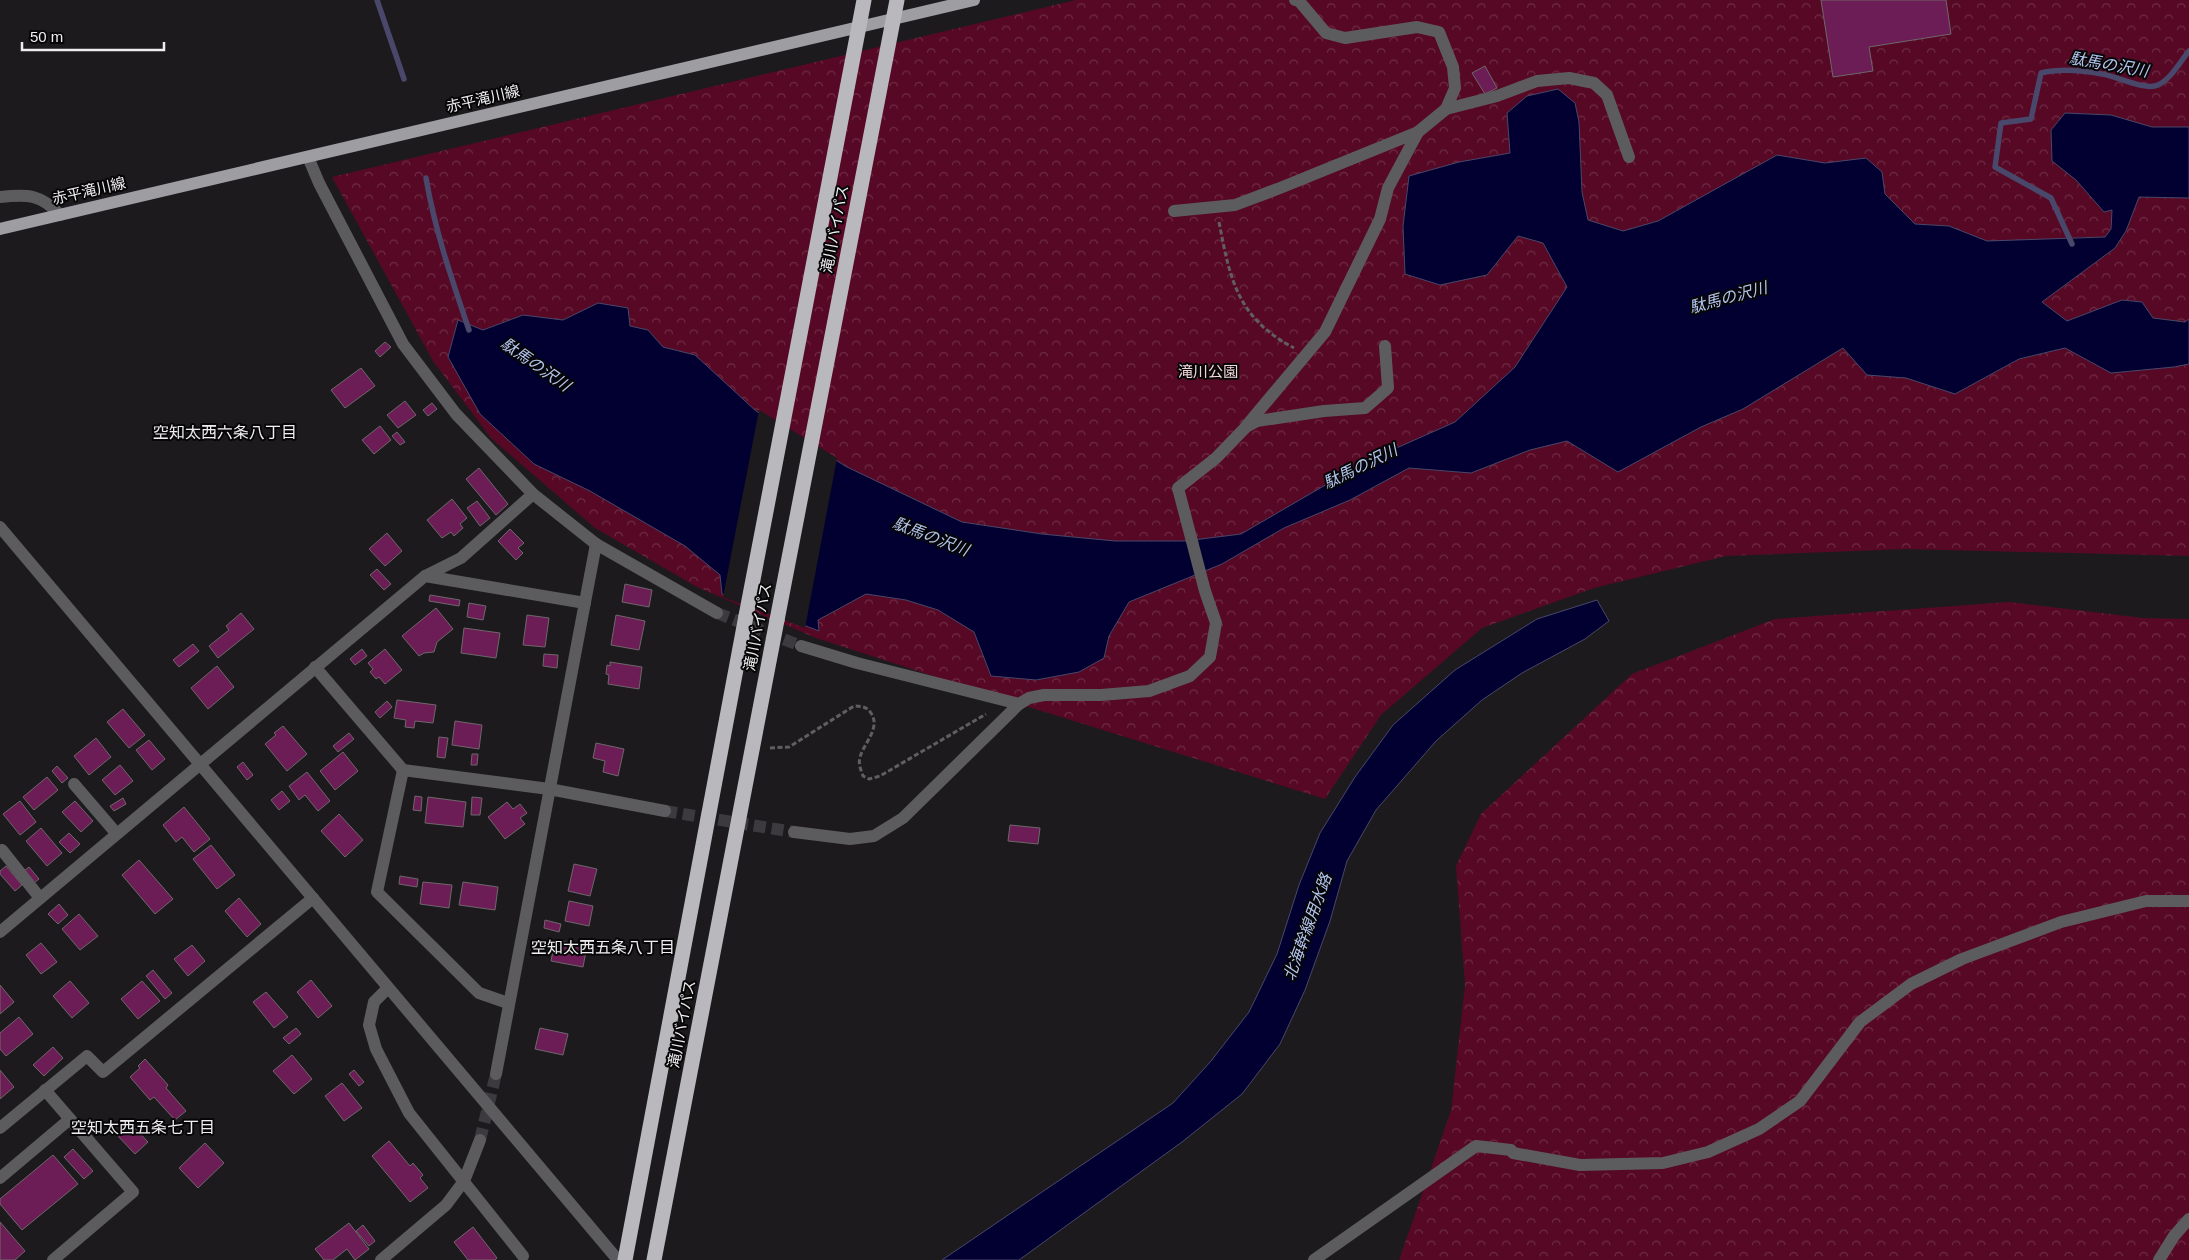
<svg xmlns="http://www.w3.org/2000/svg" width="2189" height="1260" viewBox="0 0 2189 1260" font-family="Arial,'Noto Sans JP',sans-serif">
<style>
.forest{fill:url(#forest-crowns)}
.water{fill:#020031;stroke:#49476a}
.pier{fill:#1d1a1e}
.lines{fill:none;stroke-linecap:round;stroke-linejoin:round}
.stream{stroke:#49476a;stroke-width:5.5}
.building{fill:#6c1d55;stroke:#6d686b}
.minor-tunnel{stroke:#3c3a3e;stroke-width:12;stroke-dasharray:12 6;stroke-linecap:butt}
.path{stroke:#615e62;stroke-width:3;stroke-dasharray:5 2.5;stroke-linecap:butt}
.minor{stroke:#5c5c5e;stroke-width:12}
.major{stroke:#9e9ea2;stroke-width:12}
.highway{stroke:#b9b8bd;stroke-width:15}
.highway-bridge{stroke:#b9b8bd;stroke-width:15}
.labels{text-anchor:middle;stroke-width:4;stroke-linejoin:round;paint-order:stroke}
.street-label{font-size:15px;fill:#efedf0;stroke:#070607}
.park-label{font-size:15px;fill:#f1d5d9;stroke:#070607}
.water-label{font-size:16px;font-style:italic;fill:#b2c4ee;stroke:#070607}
.neighbourhood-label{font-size:16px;fill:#efedf0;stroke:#070607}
</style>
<defs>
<pattern id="forest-crowns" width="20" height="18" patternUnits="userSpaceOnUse" patternTransform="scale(1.25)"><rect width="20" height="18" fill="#560824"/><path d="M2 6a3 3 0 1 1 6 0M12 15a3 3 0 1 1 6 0" fill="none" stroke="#6f2c44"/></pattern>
</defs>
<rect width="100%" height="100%" fill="#1d1a1e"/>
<!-- forest -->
<g class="forest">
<path d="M1076,0H2189V556L1906,549L1726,556L1594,588L1482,628L1381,715L1325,799L1032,708L816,638L697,587L595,528L491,438L433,361L332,177Z"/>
<path d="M2009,602L2143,618L2189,619V1260H1399L1451,1111L1465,985L1456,866L1481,814L1632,674L1775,619Z"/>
</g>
<!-- water -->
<g class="water">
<path d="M1558,89L1575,103L1579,122L1582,192L1588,220L1623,231L1658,221L1777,155L1825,163L1866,158L1882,172L1885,194L1915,224L1949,226L1987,241L2105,237L2111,229L2112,210L2104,212L2076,180L2052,161L2051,130L2065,113L2111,115L2152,127H2189V198L2139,197L2126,231L2115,248L2042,302L2067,321L2122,300L2142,302L2153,318L2185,322L2189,319V364L2174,367L2111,373L2065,348L2019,359L1955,394L1906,378L1867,375L1843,348L1743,409L1701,427L1618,472L1567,441L1530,450L1471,473L1409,468L1350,500L1284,528L1222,564L1129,602L1109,636L1104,658L1079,672L1036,680L991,676L974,632L938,610L906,600L866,594L818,620L819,631L722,594L720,575L685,546L590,491L534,464L480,414L448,357L458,320L483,330L523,315L563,320L598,303L628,308L630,326L648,330L663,347L695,355L756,411L847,467L962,522L1042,534L1115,541H1185L1241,534L1365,462L1455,422L1515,367L1567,287L1543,243L1518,236L1487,275L1440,285L1405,274L1403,226L1409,176L1459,162L1510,153L1507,113L1527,96Z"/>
<path d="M1597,600L1609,621L1585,639L1522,673L1482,700L1436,741L1376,810L1347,861L1330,921L1305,990L1280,1044L1242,1094L1182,1142L1019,1260H942L1173,1103L1211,1061L1249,1012L1277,954L1299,885L1320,833L1355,777L1393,725L1455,670L1537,619Z"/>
</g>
<!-- pier -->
<path class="pier" d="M759,410L837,458L805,628L723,597Z"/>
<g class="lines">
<!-- stream -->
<g class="stream">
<path d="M377,0L404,79"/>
<path d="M426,178C435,231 452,280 469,330"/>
<path d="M2072,244L2051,198L1995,167L2001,123L2031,119L2041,73C2061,68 2081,70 2102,74C2116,76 2145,91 2158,85C2171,79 2180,62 2189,51"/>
</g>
</g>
<!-- building -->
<g class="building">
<path d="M1821,0H1946L1951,34L1869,47L1873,71L1833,77Z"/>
<path d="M1485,66L1497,88L1485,94L1472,73Z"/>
<path d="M385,342L391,347L380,357L375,351Z"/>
<path d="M361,368L375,386L345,408L331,390Z"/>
<path d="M405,401L416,415L398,428L387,415Z"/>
<path d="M432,403L437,409L428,416L423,410Z"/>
<path d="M380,426L391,440L374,454L362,440Z"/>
<path d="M397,432L405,442L400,445L392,436Z"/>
<path d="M479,468L508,504L496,515L466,479Z"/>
<path d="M452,499L467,518L460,524L463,528L454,536L451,532L442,538L427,520Z"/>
<path d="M477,501L490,518L480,526L467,508Z"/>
<path d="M510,529L524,543L518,548L523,553L516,560L498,541Z"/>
<path d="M387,533L402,551L385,566L369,549Z"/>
<path d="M377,569L391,584L384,590L370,575Z"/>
<path d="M625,584L652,590L649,607L622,602Z"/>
<path d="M430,595L460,600L459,606L429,601Z"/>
<path d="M469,603L486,606L483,620L467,617Z"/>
<path d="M436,608L453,629L437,642L434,652L424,653L419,656L402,636Z"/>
<path d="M241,613L254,629L218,658L209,646L229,630L226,626Z"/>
<path d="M527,615L549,618L545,647L523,645Z"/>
<path d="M616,615L645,621L639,650L611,645Z"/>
<path d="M464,628L500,633L496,658L461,653Z"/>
<path d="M193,644L199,651L179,667L173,660Z"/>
<path d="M362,649L367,656L355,665L350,659Z"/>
<path d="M385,649L402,670L385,684L379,677L376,679L370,672L373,669L368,663Z"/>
<path d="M544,654L558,655L557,668L543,666Z"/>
<path d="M610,662L642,667L639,689L608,684L609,675L606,674L607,665L610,666Z"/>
<path d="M217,666L234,687L208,709L191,688Z"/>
<path d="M397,700L436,705L433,723L415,721L414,728L405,727L406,720L394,718Z"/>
<path d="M387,701L392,707L380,718L375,712Z"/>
<path d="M123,709L145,735L129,748L107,722Z"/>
<path d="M455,721L482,725L479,749L452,745Z"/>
<path d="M283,726L307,754L287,771L265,744L276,735L274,733Z"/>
<path d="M349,733L354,739L338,752L333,746Z"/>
<path d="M439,737L448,738L445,758L437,757Z"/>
<path d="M96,738L111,757L89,775L74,756Z"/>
<path d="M149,740L165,759L152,770L136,750Z"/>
<path d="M596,743L624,749L618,776L603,772L605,761L593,758Z"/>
<path d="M343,752L358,771L335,790L320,771Z"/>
<path d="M472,754H478L477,765H471Z"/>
<path d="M243,762L253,775L247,780L237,767Z"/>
<path d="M120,765L133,781L115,795L102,780Z"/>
<path d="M57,766L68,778L62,783L52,771Z"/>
<path d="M307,772L330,801L318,811L305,795L299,800L289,786Z"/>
<path d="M47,777L58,790L34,810L23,797Z"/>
<path d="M282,791L290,801L279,810L271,800Z"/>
<path d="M415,796L422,797L421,811L413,810Z"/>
<path d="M428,797L466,802L463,827L425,823Z"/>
<path d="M472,797L482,798L480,815H471Z"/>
<path d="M123,798L126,804L114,811L110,806Z"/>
<path d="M20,801L36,822L20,835L3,814Z"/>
<path d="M75,801L93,821L81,832L62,812Z"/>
<path d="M507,802L513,809L520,804L527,813L520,818L525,824L505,839L488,817Z"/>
<path d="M184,807L210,839L194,852L182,837L176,842L163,825Z"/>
<path d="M339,814L363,840L345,857L321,831Z"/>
<path d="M1010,825L1040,828L1038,844L1008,841Z"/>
<path d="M41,828L62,853L47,866L26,841Z"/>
<path d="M69,833L80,844L70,853L59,842Z"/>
<path d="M211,845L235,875L217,889L193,859Z"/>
<path d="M139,860L173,899L155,914L122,875Z"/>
<path d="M574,864L597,869L590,896L568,891Z"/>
<path d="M6,866L22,885L15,891L0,874V871Z"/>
<path d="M29,867L39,879L34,883L24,871Z"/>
<path d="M400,876L418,879L417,887L399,884Z"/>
<path d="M423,882L452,885L449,908L420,904Z"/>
<path d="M463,882L498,887L495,910L459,905Z"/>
<path d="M239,898L261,924L247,937L225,911Z"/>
<path d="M569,901L593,906L589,926L565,921Z"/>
<path d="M59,904L68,915L58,924L48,914Z"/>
<path d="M79,914L98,936L80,950L62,929Z"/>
<path d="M545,920L561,924L559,932L544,928Z"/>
<path d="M555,940L587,946L583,967L551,961Z"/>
<path d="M41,943L57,962L41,974L26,955Z"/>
<path d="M192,945L205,961L188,976L174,959Z"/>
<path d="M153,970L172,993L165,999L146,976Z"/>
<path d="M311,980L332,1006L318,1018L297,992Z"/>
<path d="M70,981L89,1003L72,1018L53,996Z"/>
<path d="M142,981L160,1001L138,1019L121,999Z"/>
<path d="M0,985L14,1002L0,1014Z"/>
<path d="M266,992L288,1017L274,1028L253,1002Z"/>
<path d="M19,1017L33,1034L6,1056L0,1049V1033Z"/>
<path d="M296,1028L301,1034L289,1044L283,1038Z"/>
<path d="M540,1028L568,1034L563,1055L535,1049Z"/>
<path d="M53,1047L63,1058L44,1076L33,1065Z"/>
<path d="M292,1055L312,1079L294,1094L273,1071Z"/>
<path d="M145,1059L168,1085L166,1088L186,1111L175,1120L154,1097L150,1100L130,1077L140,1068L138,1066Z"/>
<path d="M0,1070L14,1087L0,1099Z"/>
<path d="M354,1070L364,1082L359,1086L349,1074Z"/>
<path d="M342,1083L362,1108L344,1121L325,1096Z"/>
<path d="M129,1122L148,1142L135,1154L116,1134Z"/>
<path d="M389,1141L410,1166L413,1163L423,1175L420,1178L428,1188L410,1202L372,1156Z"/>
<path d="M205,1143L224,1163L198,1188L179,1168Z"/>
<path d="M73,1149L93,1171L84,1179L64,1157Z"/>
<path d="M53,1155L78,1184L22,1230L0,1204V1199Z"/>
<path d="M0,1222L25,1251L15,1260H0Z"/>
<path d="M349,1223L369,1249L355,1260L347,1249L333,1260H324L315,1249Z"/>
<path d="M363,1225L375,1241L369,1246L356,1231Z"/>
<path d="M473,1227L497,1258L495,1260H468L454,1242Z"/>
</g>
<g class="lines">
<!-- minor-tunnel -->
<g class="minor-tunnel">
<path d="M717,613L801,646"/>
<path d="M665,811L794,832"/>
<path d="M480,1140L496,1074"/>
</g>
<!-- path -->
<g class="path">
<path d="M1219,222C1230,279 1237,318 1294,348"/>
<path d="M770,748L789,747L854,706C862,706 867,707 871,713C881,728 864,743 860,757C858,764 861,770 863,776L869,779L880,776L986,714"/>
</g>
<!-- minor -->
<g class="minor">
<path d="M1446,109L1497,96L1537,81L1569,78L1594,83L1607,95L1629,157"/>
<path d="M308,157L319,183L403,344L456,414L533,494L596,544L717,613"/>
<path d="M0,197C27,194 41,194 60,215"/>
<path d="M1174,211L1235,205L1280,188L1418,132L1446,109L1455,88L1453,67L1439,32L1417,27L1345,38L1326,33L1299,1L1295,0"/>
<path d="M1247,425L1325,332L1380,219L1388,188L1418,132"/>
<path d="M0,527L618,1260"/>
<path d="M425,576L461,558L533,494"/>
<path d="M801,646L857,663L1019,704"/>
<path d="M315,667L403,770L549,789L665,811"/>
<path d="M403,770L377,892L479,993L508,1003"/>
<path d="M74,784L116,833"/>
<path d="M794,832L850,839L874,836L903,818L1019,704L1029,698L1044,695H1101L1149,691L1190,676L1210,657L1216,623L1205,591L1178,488L1216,458L1246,427L1257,421L1324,411L1365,408L1388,388L1385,346"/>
<path d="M2,850L40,898"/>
<path d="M0,932L425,576L585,603"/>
<path d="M388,988L374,1002L369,1025L376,1049L409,1113L523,1256"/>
<path d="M496,1074L596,544"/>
<path d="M0,1128L87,1056L103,1072L313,898"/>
<path d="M0,1178L70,1119L45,1090"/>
<path d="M53,1260L133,1192L70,1119"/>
<path d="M381,1260L446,1205L464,1181L480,1140"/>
<path d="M1314,1260L1476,1146L1511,1150L1513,1153L1580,1165L1663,1163L1708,1152L1759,1129L1800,1101L1860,1022L1911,984L1962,959L2061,922L2146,901H2189"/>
<path d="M2159,1260L2174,1236L2189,1219"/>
</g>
<!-- major -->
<path class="major" d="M0,229L974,0"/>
<!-- highway -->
<g class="highway">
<path d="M625,1260L746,616"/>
<path d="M654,1260L777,620"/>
</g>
<!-- highway-bridge -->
<g class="highway-bridge">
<path d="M746,616L864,0"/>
<path d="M777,620L897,0"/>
</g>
</g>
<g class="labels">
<!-- street labels -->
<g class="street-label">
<text transform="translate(483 99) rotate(-13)" y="5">赤平滝川線</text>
<text transform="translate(89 191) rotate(-13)" y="5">赤平滝川線</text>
<text transform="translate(835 229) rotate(-79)" y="5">滝川バイパス</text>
<text transform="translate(758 627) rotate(-79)" y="5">滝川バイパス</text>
<text transform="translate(682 1024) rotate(-79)" y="5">滝川バイパス</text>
</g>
<!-- park labels -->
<g class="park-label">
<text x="1208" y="377">滝川公園</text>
</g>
<!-- water labels -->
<g class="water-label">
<text transform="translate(2109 64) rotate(10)" y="6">駄馬の沢川</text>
<text transform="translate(1728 297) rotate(-15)" y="6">駄馬の沢川</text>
<text transform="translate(536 364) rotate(35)" y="6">駄馬の沢川</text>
<text transform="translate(1360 466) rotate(-26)" y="6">駄馬の沢川</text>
<text transform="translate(931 536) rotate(21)" y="6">駄馬の沢川</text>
<text transform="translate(1307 927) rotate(-70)" y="6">北海幹線用水路</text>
</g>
<!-- neighbourhood labels -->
<g class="neighbourhood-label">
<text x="225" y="438">空知太西六条八丁目</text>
<text x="603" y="953">空知太西五条八丁目</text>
<text x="143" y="1133">空知太西五条七丁目</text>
</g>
</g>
<!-- scale -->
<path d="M22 42v8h142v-8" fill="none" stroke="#efedf0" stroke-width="2.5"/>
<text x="30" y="42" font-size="15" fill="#efedf0" stroke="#070607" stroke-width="4" paint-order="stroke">50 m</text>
</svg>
